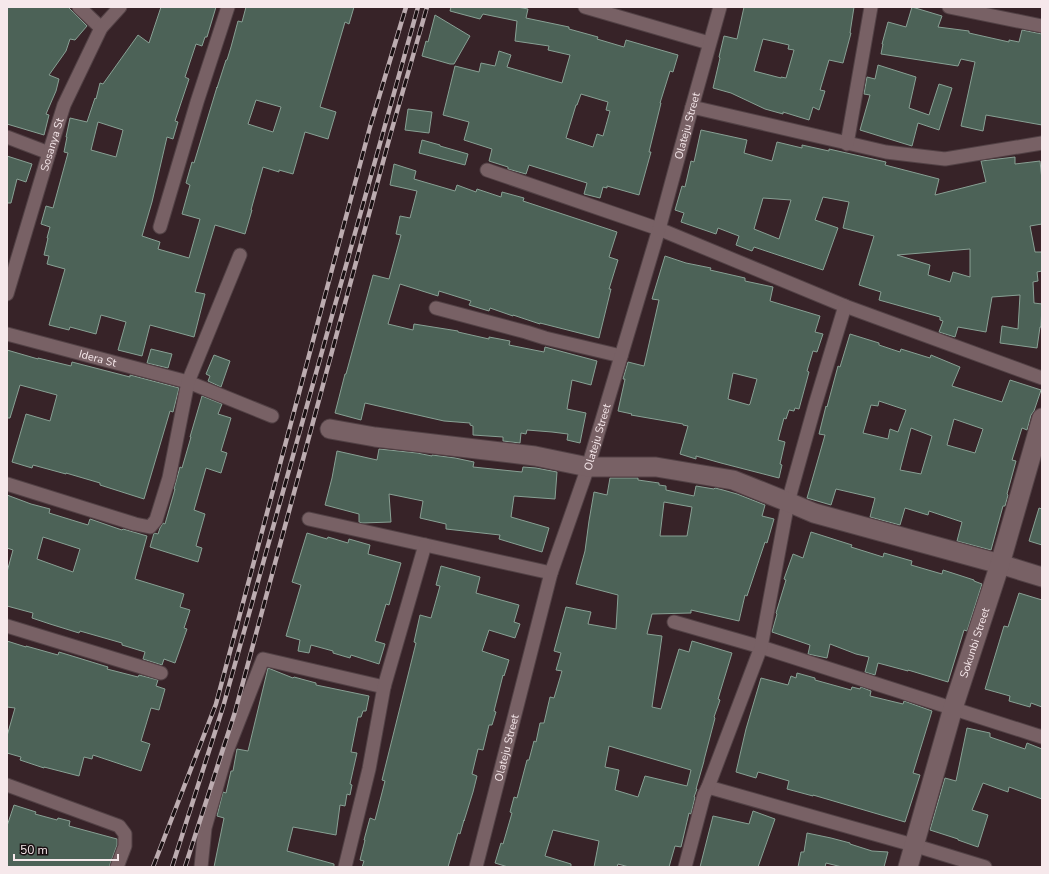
<svg xmlns="http://www.w3.org/2000/svg" width="1049" height="874" viewBox="0 0 1049 874" font-family="'Nunito Sans',sans-serif">
<style>
.building{fill:#4c6257;stroke:#88a094;fill-rule:evenodd}
.lines{fill:none;stroke-linecap:round;stroke-linejoin:round}
.street-casing{stroke:#524145;stroke-width:15}
.secondary-casing{stroke:#524145;stroke-width:21}
.street{stroke:#786165;stroke-width:13}
.secondary{stroke:#786165;stroke-width:19}
.rail-casing{stroke:#bcacb0;stroke-width:4.5}
.rail{stroke:#191012;stroke-width:3;stroke-dasharray:9;stroke-linecap:butt}
.labels{text-anchor:middle;stroke-width:4;stroke-linejoin:round;paint-order:stroke}
.street-label{font-size:11px;fill:#f6e8eb;stroke:#191012}
</style>
<rect width="100%" height="100%" fill="#372328"/>
<!-- building -->
<g class="building">
<path d="M7,7H68L87,26L75,40L70,39L66,51L49,75L59,79L56,91L46,114L49,115L44,135L7,124Z"/>
<path d="M161,7H216L207,37H205L202,46L196,44L185,77L189,79L175,121L178,122L173,139L167,137L152,202L142,236L160,242L158,249L189,258L200,219L182,214L190,185L186,183L192,162L194,163L217,87V88L226,60H227L231,47L238,21L242,22L246,7H354L349,24L345,22L320,107L336,112L328,139L305,132L293,174L279,170V172L263,167L251,210H252L245,234L215,225L195,292L205,294L194,337L150,325L142,356L118,350L126,322L101,315L96,334L70,327L69,330L49,325L65,269L47,264L49,256L44,255L48,238H47L50,227L41,224L46,206L53,208L68,153L64,152L67,137H66L70,118L87,122L95,98L96,99L100,83L103,84L138,35L149,43ZM256,100L281,107L273,132L248,124ZM98,122L123,130L116,157L91,150Z"/>
<path d="M451,7H517L528,9L526,18L569,27V29L598,37L597,39L624,47L626,40L678,55L673,72L670,71L660,103H661L649,152H651L639,195L607,186V188L603,187L600,198L584,194L587,183L529,165L526,174L508,169V167L489,161L492,149L464,140L469,122L443,115L455,66L479,72L481,63L495,66L499,51L511,55L507,67L562,83L570,55L548,50L549,46L515,41L517,21L483,14L480,19L450,11ZM581,94L608,102L606,110L610,111L603,136L597,134L593,147L566,138L576,105H577Z"/>
<path d="M744,7H854L850,33H851L843,63L829,60L820,90L825,91L819,110L813,107L809,120L783,112V114L765,109L731,93L713,88L720,58L719,57L724,36L737,39ZM763,39L789,45L788,49L794,50L786,78L781,77V78L754,71Z"/>
<path d="M912,7L942,16L938,27L969,31V33L1009,42V40L1019,42L1022,30L1042,34V125L986,115L983,131L961,126L975,62L961,59L958,66L881,54L883,44H882L888,22L906,27Z"/>
<path d="M435,15L470,36L454,64H450L422,56L426,41L428,42Z"/>
<path d="M878,65L916,77L909,108L929,115L939,84L952,88L939,130L918,123L912,146L860,130L870,95L864,94L867,77L875,79Z"/>
<path d="M408,109L432,112L429,133L405,130Z"/>
<path d="M701,130L747,140L744,153L772,161L777,142L802,148V145L829,151V149L886,162L885,165L939,179L935,195L986,182L981,161L1015,157V164L1040,161L1042,180V224L1030,226L1035,252H1042V271L1037,272L1038,281L1033,282L1034,303L1042,304L1041,327H1040L1037,348L1000,343L1002,326L1018,329L1020,295L992,297L986,332L958,327L955,337L939,332L943,321L940,320V317L879,300L881,292L859,285L874,236L843,228L849,202L823,197L815,220L838,228L823,270L754,247L752,251L736,245L739,236L718,228L716,234L681,222L684,213L675,210L682,186L685,187L691,161L694,162ZM763,198L791,200L779,239L754,229ZM970,249V277L953,272L950,282L928,275L930,265L897,255Z"/>
<path d="M422,140L440,145V146L468,154L465,165L419,153Z"/>
<path d="M7,156L32,164L26,182L17,179L11,203H7Z"/>
<path d="M394,164L416,171L414,179L455,191L457,185L476,192L477,189L501,197L502,192L524,198L523,201L617,232L609,257L618,260L609,289H611L599,338L540,323V324L513,315V316L490,308L489,311L469,305L471,301L439,291L438,296L400,284L388,324L413,330L414,324L458,331V332L489,339V337L510,341L509,345L544,352L545,347L597,361L591,385L572,380L567,409L586,413L580,443L567,440L568,434L552,432L527,430L526,434L521,433L520,443L503,441V437L473,435V426L470,425V423L444,421L365,403L361,420L335,413L345,374H346L373,275L389,279L401,235L396,234L400,216L410,218L417,191L390,185Z"/>
<path d="M665,256L686,263L711,268L710,270L745,278V281L773,287L770,301L820,316L815,332L823,334L817,352L813,351L807,371L809,372L799,409L795,408L794,411L789,410L786,419L784,418L778,440L785,442L780,464L782,465L779,478L721,463L696,456V459L680,454L688,426L683,425V424L631,415L632,414L618,411L625,379H623L628,362L644,366L659,300L652,299ZM733,373L757,379L750,404L749,405L728,399Z"/>
<path d="M850,334L879,343V345L900,352L901,349L930,358L931,355L960,367L952,386L1002,402L1010,380L1041,390L1034,411L1031,415L1027,430L1022,428L1012,460L1016,461L1007,494L1008,495L1005,506H1003L991,550L957,541L962,522L929,511L928,515L905,508L900,525L870,517L875,498L836,489L831,505L807,498L825,435L819,434L826,406L827,407L838,366L840,367ZM879,401L906,410L898,432L890,429L888,439L863,433L871,405L878,406ZM954,419L983,429L975,453L947,445ZM911,428L932,436L921,474L900,470Z"/>
<path d="M151,349L172,354L168,368L147,363Z"/>
<path d="M7,350L38,359V358L71,366L72,362L130,377V375L179,388L173,412L170,411L144,499L100,485V483L66,473V474L33,465L32,468L12,462L26,414L50,421L57,395L20,385L10,418H7Z"/>
<path d="M214,355L230,361L221,387L208,381L210,376L206,374Z"/>
<path d="M202,396L222,404L218,414L231,418L221,451L227,453L221,473L206,468L194,510L205,514L196,546L202,548L198,562L150,547L154,533L158,534L160,528L163,523L165,524L175,489H174L180,467L182,468L191,437H190Z"/>
<path d="M379,449L417,453L432,456V455L455,458L474,462L473,467L522,472L523,467L536,468L557,472L555,499L514,496L511,517L549,528L542,552L499,539L500,535L446,529V524L420,518L423,501L389,494L391,522L362,523L359,522V514L325,505L332,478L337,451L377,460Z"/>
<path d="M610,478H638V480L659,483V485L666,486V490L694,496L696,486L714,489L715,488L723,490L737,494L765,505L762,516L774,519L767,543L765,542L747,596L745,595L739,621L691,610V613L652,614L647,634L662,636L652,707L661,709L679,649L689,652L692,641L732,653L718,699L720,700L714,717L715,718L704,760V761L696,789H697L694,797H695L691,814L689,813L681,847L675,846L669,867H629L618,864L617,867H594L599,841L553,830L545,856L571,864V867H508L495,863L501,843L503,844L512,813L510,812L514,797L517,798L527,760H529L534,741L536,742L540,723H544L550,697L554,698L562,671L556,670L561,653L554,651L566,607L591,612L588,624L616,629L618,595L576,584L585,551L589,521L594,492L607,495ZM664,502L692,507L687,536H660ZM609,746L691,770L687,786L645,776L638,797L615,790L619,770L605,767Z"/>
<path d="M7,495L31,504L50,509L49,513L88,525L90,519L122,530L123,529L147,536L135,579L184,594L180,607L190,610L184,628L187,629L175,663L164,659L162,665L143,659L145,652L122,645V643L80,631L79,633L50,624L32,618L33,613L7,606V572L13,550L7,548ZM43,537L80,549L73,572L37,559Z"/>
<path d="M1039,508L1042,509V545L1029,541Z"/>
<path d="M811,532L852,545L851,547L883,557L884,553L912,561L911,565L942,574L943,570L974,580V581L982,584L967,631L964,630L948,682L908,670V671L878,663L875,675L865,672L869,657L856,654L830,644L827,658L808,654L810,645L772,632L777,614L776,613L786,580L784,579L793,554L803,558Z"/>
<path d="M307,533L327,539L328,537L348,543L349,539L370,545L368,554L401,563L389,605L386,604L375,641L385,644L379,664L351,655L350,658L333,653V651L311,645L309,653L298,651L300,640L286,636L301,585L292,582Z"/>
<path d="M441,566L480,577L476,593L519,605L514,622L520,624L515,638L489,630L482,651L509,660L504,676L503,675L494,711L496,712L492,725H489L483,750L478,749L472,774L477,776L473,792L464,821V820L460,834L458,833L448,867H362L364,861L360,860L365,840H364L370,818L375,820L385,781L382,780L416,643L414,642L420,615L431,618L440,586L436,585Z"/>
<path d="M1019,593L1042,600V707L1031,703L1030,707L1009,701L1010,696L985,689L1004,626L1008,627Z"/>
<path d="M7,641L26,647V646L58,655L59,652L108,667L107,669L138,677L139,675L158,680L156,686L165,689L159,710L151,708L141,741L150,744L141,771L93,755L92,759L84,757L79,776L44,767V768L20,760L21,757L7,753V736L15,708L7,707Z"/>
<path d="M268,668L293,678L294,677L316,683V685L369,696L366,711H363L361,717H358L351,752L357,753L350,784L352,785L350,795L347,794L345,806L340,805L336,835L293,827L287,851L334,864V867H214L224,818L217,816L223,792L226,793L231,771H233L237,749L248,751Z"/>
<path d="M797,673L815,678V680L851,690L852,687L860,689L861,687L871,691L870,696L903,704L904,701L932,711L913,773L920,775L905,822L813,795V796L787,789L789,781L758,772L756,778L736,772L746,729L761,678L788,685L791,676L796,678Z"/>
<path d="M967,728L990,733V737L1025,749L1027,743L1042,749V799L1009,787L1008,792L983,783L972,810L988,815L978,847L958,840V839L930,830L945,778L956,781Z"/>
<path d="M14,805L36,812L35,814L57,820L58,818L70,821L69,826L117,839V845L109,867H7V826Z"/>
<path d="M753,811L775,819L758,867H700L713,816L749,824Z"/>
<path d="M807,833L831,838L850,843V844L872,851L888,852L884,867H842L826,863L825,867H798L801,852H804Z"/>
</g>
<g class="lines">
<!-- street casing -->
<g class="street-casing">
<g id="street">
<path d="M79,7L101,28"/>
<path d="M585,7L709,43"/>
<path d="M949,7L1042,26"/>
<path d="M692,107L886,152L945,159L1042,143"/>
<path d="M7,137L49,153"/>
<path d="M847,144L871,7"/>
<path d="M487,170L659,229L845,306L1042,378"/>
<path d="M160,227L197,102L228,7"/>
<path id="s1" d="M7,294L49,153L64,105L101,28L120,7"/>
<path d="M436,308L526,332L545,338L621,356"/>
<path id="s2" d="M7,334L188,382L272,416"/>
<path d="M7,484L135,524L150,527L156,520L169,478L188,382L240,255"/>
<path d="M309,519L551,573"/>
<path d="M674,622L761,647L1042,737"/>
<path d="M7,626L161,673"/>
<path d="M7,785L119,826L125,834V846L117,867"/>
<path d="M708,787L913,845L985,867"/>
<path d="M201,867L205,828L227,751L263,659L384,687"/>
<path d="M345,867L369,769L384,687L425,545"/>
<path id="s3" d="M476,867L551,573L588,467L659,229L692,107L720,7"/>
<path d="M685,867L704,795L708,787L761,647L788,502L815,405L845,306"/>
</g>
</g>
<!-- secondary casing -->
<g class="secondary-casing">
<g id="secondary">
<path d="M330,429L375,437L535,456L588,467H656L733,480L788,502L814,513L1000,564L1042,577"/>
<path id="s4" d="M908,867L953,708L1000,564L1042,418"/>
</g>
</g>
<!-- street -->
<use href="#street" class="street"/>
<!-- secondary -->
<use href="#secondary" class="secondary"/>
<!-- rail casing -->
<g class="rail-casing">
<g id="rail">
<path d="M153,867L216,704L370,127L406,7"/>
<path d="M172,867L223,707L418,7"/>
<path d="M185,867L235,712L390,136L427,7"/>
</g>
</g>
<!-- rail -->
<use href="#rail" class="rail"/>
</g>
<g class="labels">
<!-- street labels -->
<g class="street-label">
<text dy="4" stroke="none"><textPath href="#s3" startOffset="771">Olateju Street</textPath></text>
<text dy="4" stroke="none"><textPath href="#s1" startOffset="156">Sosanya St</textPath></text>
<text dy="4" stroke="none"><textPath href="#s2" startOffset="94">Idera St</textPath></text>
<text dy="4" stroke="none"><textPath href="#s3" startOffset="447">Olateju Street</textPath></text>
<text dy="4" stroke="none"><textPath href="#s4" startOffset="234">Sokunbi Street</textPath></text>
<text dy="4" stroke="none"><textPath href="#s3" startOffset="123">Olateju Street</textPath></text>
</g>
</g>
<!-- border -->
<rect width="1049" height="874" fill="none" stroke="#f6e8eb" stroke-width="16"/>
<!-- scale -->
<path d="M14 854v6h104v-6" fill="none" stroke="#f6e8eb" stroke-width="2"/>
<text x="20" y="854" font-size="12" fill="#f6e8eb" stroke="#191012" stroke-width="3" paint-order="stroke">50 m</text>
</svg>
